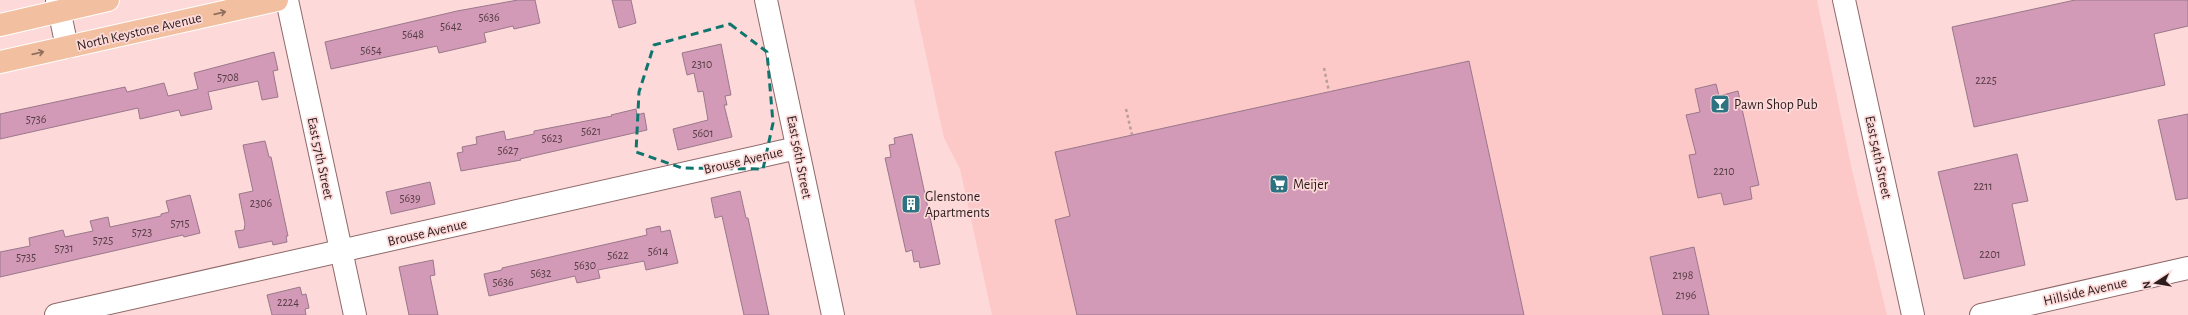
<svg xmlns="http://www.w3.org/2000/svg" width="2188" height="315" viewBox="0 0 2188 315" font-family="'Alegreya Sans',sans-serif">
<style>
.built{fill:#fdc9c8}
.building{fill:#d29ab7;stroke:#9a788a}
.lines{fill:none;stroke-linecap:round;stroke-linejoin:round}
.minor-casing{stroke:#8f6969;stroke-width:24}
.major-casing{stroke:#fff;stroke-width:24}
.path{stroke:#b99c9c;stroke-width:2.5;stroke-dasharray:3 3;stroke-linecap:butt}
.minor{stroke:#fff;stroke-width:22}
.major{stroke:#f2c0a0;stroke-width:22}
.oneway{stroke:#8f6e5e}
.marked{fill:none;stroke:#0f766e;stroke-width:3;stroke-dasharray:8 5;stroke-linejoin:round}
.labels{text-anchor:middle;stroke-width:3.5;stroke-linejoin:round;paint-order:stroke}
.number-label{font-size:12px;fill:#563c43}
.street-label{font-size:14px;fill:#2c1c1c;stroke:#fdd9d9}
.poi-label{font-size:14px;fill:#2c1c1c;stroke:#fdd9d9;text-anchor:start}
</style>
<rect width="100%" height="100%" fill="#fdd9d9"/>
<!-- built -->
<path class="built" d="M914,0H1817L1852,170L1887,315H992L960,169L944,138Z"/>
<!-- building -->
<g class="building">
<path d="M518,0H535L540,23L514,29L513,26L484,33L486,42L439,53L437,46L331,69L325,42L457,11Z"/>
<path d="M612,0H631L636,23L619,28Z"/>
<path d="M2075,0H2188V26L2154,34L2165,85L1974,127L1952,27Z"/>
<path d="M721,44L731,95L725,96L727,105H724L732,137L678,150L673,129L708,120L703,91L698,92L694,73L687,75L682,53Z"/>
<path d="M274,52L278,70L273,71L278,97L262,100L258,81L208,92L212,109L181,116L179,110L140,119L138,108L0,139V114L125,87L127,92L164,83L168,96L198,89L194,73Z"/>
<path d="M1469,61L1524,315H1077L1055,220L1070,216L1055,152Z"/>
<path d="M1716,84L1719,96L1738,91L1759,185L1750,187L1752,199L1724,205L1721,193L1698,198L1689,155L1696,154L1686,115L1700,112L1695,89Z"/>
<path d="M636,109L637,115L644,113L647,130L520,159L521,160L461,171L457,153L463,152L462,147L477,144L476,137L504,131L506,140L534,134V131L612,116L611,115Z"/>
<path d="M2188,114V198L2176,200L2158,120Z"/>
<path d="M912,134L940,264L920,268L919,261L914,262L912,250L906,252L885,158L891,157L889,145L895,144L894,138Z"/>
<path d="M265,141L269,157H271L288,236H286L287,242L273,245L272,241L239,248L235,231L244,230L245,224L239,194L253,191L243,145Z"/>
<path d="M2017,154L2028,201L2012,204L2025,265L1964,279L1938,172Z"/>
<path d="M430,182L435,204L391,214L386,192Z"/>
<path d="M740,191L746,218H748L769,315H744L722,216L715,218L711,198Z"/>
<path d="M190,195L200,233L184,237L183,235L0,277V252L30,246L29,238L63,230L65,237L93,231L90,221L108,217L110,227L161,216V214L169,212L166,201Z"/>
<path d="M660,226L661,232L670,230L678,263L646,270L644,261L598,270L600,278L577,283L575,276L489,296L484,274L502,270V268L647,235L646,229Z"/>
<path d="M1694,247L1709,315H1663L1650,257Z"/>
<path d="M433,260L435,275L430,276L438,315H409L399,267Z"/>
<path d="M300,287L302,295L306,294L309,308L305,309L306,315H272L267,295Z"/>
</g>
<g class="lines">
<!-- minor casing -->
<g class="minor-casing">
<g id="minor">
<path d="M57,0L67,47"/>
<path d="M287,0L355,315"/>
<path d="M766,0L833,315"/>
<path d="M1844,0L1913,315"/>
<path d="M56,315L797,148"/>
<path d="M1981,315L2188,268"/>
</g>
</g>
<!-- major casing -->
<g class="major-casing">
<g id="major">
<path d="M0,25L108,0"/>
<path d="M0,62L277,0"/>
</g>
</g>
<!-- path -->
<g class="path">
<path d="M1324,68L1329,92"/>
<path d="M1126,109L1132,135"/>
</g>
<!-- minor -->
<use href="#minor" class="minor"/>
<!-- major -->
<use href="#major" class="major"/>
</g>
<!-- one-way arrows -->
<defs><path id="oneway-shaft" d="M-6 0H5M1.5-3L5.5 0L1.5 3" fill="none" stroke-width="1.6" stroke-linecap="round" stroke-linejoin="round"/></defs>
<g class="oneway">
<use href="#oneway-shaft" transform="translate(220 13) rotate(-13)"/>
<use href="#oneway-shaft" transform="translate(38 53) rotate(-13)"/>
</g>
<!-- marked area -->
<path class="marked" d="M730,24L767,52L773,123L763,169L682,168L636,152L639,92L654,45Z"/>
<!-- icons -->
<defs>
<g id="bar-square" transform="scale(1)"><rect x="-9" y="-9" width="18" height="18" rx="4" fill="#2d7381" stroke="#fdd9d9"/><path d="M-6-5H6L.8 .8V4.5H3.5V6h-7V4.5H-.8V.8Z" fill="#fff"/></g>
<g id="supermarket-square" transform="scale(1)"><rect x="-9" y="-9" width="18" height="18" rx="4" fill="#2d7381" stroke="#fdd9d9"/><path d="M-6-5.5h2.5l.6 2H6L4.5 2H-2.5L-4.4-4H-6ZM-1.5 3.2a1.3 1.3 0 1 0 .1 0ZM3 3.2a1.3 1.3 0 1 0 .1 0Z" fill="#fff"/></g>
<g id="building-square" transform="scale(1)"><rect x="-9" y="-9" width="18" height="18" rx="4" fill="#2d7381" stroke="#fdd9d9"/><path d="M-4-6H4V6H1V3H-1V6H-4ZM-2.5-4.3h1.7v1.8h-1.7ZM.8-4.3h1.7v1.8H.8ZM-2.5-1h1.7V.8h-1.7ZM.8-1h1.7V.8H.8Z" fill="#fff"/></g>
</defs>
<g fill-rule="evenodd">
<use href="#bar-square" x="1720" y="104"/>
<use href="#supermarket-square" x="1279" y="184"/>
<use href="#building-square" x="911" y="204"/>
</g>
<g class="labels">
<!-- number labels -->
<g class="number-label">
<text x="489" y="21">5636</text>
<text x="451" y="30">5642</text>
<text x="413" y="38">5648</text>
<text x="371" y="54">5654</text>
<text x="702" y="68">2310</text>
<text x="228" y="81">5708</text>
<text x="1986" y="84">2225</text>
<text x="36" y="123">5736</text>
<text x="591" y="135">5621</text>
<text x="703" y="137">5601</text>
<text x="552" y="142">5623</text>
<text x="508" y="154">5627</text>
<text x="1724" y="175">2210</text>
<text x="1983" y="190">2211</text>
<text x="410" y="202">5639</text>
<text x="261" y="207">2306</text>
<text x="180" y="227">5715</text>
<text x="142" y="236">5723</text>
<text x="103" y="244">5725</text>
<text x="64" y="252">5731</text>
<text x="658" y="255">5614</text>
<text x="1990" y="258">2201</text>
<text x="618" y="259">5622</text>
<text x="26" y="261">5735</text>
<text x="585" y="269">5630</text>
<text x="541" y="277">5632</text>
<text x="1683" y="279">2198</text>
<text x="503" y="286">5636</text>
<text x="1686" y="299">2196</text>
<text x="288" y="306">2224</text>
</g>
<!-- street labels -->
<g class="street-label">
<text transform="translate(139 31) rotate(-13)" y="5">North Keystone Avenue</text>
<text transform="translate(800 157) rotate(79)" y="5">East 56th Street</text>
<text transform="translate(1879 157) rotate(78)" y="5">East 54th Street</text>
<text transform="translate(321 158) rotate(78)" y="5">East 57th Street</text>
<text transform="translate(743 160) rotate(-13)" y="5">Brouse Avenue</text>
<text transform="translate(427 232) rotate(-13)" y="5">Brouse Avenue</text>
<text transform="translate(2085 291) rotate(-13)" y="5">Hillside Avenue</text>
</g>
<!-- poi labels -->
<g class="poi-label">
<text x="1734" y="109">Pawn Shop Pub</text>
<text x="1293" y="189">Meijer</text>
<text x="925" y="201">Glenstone<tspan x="925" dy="16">Apartments</tspan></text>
</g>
</g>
<!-- north arrow -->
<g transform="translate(2156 283) rotate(258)" stroke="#fdd9d9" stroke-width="3" paint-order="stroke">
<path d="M0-3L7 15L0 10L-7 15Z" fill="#2c1c1c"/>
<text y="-6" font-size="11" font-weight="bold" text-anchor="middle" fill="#2c1c1c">N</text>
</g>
</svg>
